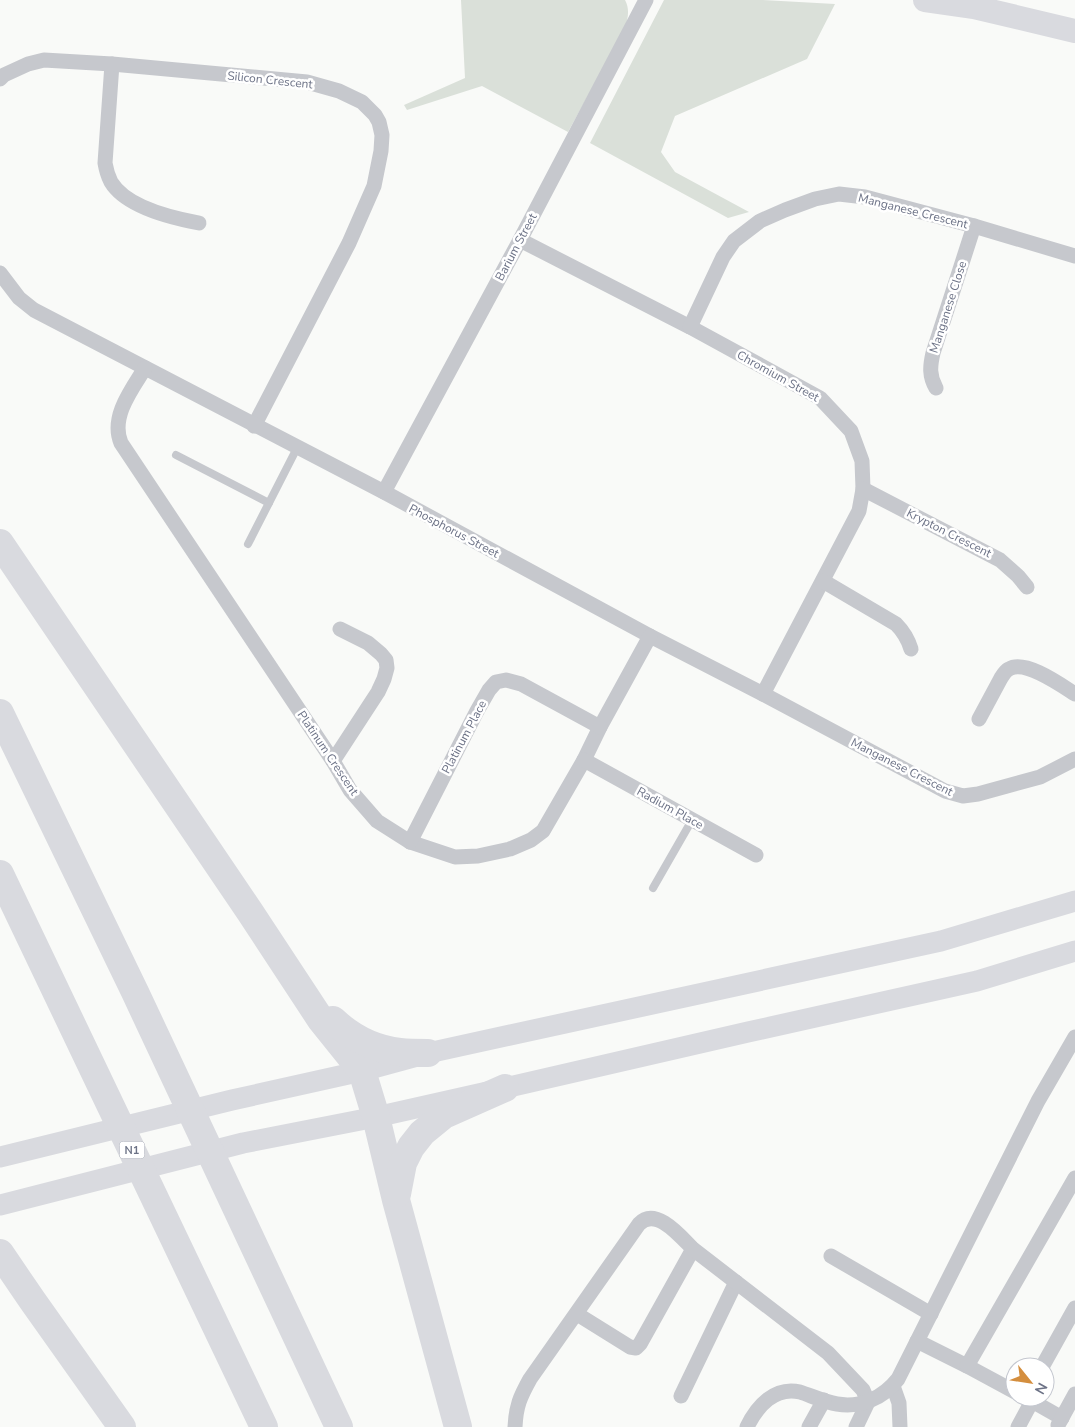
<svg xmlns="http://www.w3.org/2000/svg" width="1075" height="1427" viewBox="0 0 1075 1427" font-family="'Nunito Sans',sans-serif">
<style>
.green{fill:#dae0d9}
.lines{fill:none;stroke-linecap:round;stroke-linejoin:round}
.lane{stroke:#c6c8cd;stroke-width:8}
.street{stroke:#c6c8cd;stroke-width:15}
.secondary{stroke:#d9dadf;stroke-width:21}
.primary{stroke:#d9dadf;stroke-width:24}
.highway{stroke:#d9dadf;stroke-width:28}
.labels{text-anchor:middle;stroke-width:5;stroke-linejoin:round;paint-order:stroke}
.shield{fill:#fff;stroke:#989caa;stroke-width:1}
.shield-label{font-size:11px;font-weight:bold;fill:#6c7286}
.street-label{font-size:12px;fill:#6c7286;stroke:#fff}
</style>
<rect width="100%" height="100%" fill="#f9faf8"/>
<!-- green -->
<g class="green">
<path d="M461,0H625C630,9 628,18 625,28L568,132L482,86L407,110L404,105L465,78Z"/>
<path d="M664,0H763L835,4L807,59L675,116L661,152L675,172L749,212L728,218L590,143Z"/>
</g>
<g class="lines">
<!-- lane -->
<g class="lane">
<path d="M176,455L269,503"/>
<path d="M248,544L297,448"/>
<path d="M653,888L692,820"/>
</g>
<!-- street -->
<g class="street">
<path d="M112,64L105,163C106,169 108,176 111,182C126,207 172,218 199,223"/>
<path d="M0,79L4,75L28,64L44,60L112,64L307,82L339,91L362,102L375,115L379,122L382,135L381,151L374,186L349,243L254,426"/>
<path d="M520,240L690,327L820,398L851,431L862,461L863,489L859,511L763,694"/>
<path d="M0,273L19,298L34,310L384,492L650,636L763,694L945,791L963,796L978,794L1040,777L1075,759"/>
<path d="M690,327L723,257L734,241L760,221L785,210L815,199L839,194L865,197L974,226L1075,256"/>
<path d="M145,368C132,389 110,417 121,443L333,761L350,790L377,821L410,842L455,857L478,856L510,849L531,840L543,831L584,760L600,727L650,636"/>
<path d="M936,388C929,376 930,366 933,353L974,226"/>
<path d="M863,489L1000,560L1018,576L1027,587"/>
<path d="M384,492L520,240L646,0"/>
<path d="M823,581L896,624C904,632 908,639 911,649"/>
<path d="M979,719L1001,678C1003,675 1005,671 1009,669C1025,659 1061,685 1075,694"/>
<path d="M584,760L756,855"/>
<path d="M333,761L378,692L384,679L387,668L386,660L381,654L368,643L340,629"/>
<path d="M410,842L477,711L489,690L496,682L506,680L521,684L600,727"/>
<path d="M831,1256L931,1314"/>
<path d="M577,1314L630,1347L636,1348L640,1344L693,1249"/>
<path d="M917,1341L967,1366L1015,1392"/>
<path d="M967,1366L1075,1178"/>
<path d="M1042,1367L1075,1308"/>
<path d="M893,1386L899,1403L900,1427"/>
<path d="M681,1396L736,1282"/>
<path d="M1025,1397L1062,1418"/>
<path d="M1058,1425L1075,1394"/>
<path d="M515,1427C516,1406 520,1397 530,1379L639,1224C656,1206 681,1237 693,1249L828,1353L863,1390L868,1402L856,1427"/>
<path d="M747,1427C757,1406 775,1386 800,1392C812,1396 825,1402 837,1404C861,1408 883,1398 898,1379L1038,1101L1075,1037"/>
<path d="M809,1427L824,1400"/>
<path d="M1018,1427L1032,1401"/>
</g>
<!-- secondary -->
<g class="secondary">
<path d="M0,1157L232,1100L362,1071L428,1053L941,941L1075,901"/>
<path d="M0,1205L243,1143L376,1117L505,1088L748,1032L977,981L1075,951"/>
</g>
<!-- primary -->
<path class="primary" d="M925,0L974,7L1075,31"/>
<!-- highway -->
<g class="highway">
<path d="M0,543L250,912L321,1020L362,1071L376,1117L396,1200L458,1427"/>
<path d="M0,713L135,992L339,1427"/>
<path d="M0,874L264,1427"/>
<path d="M333,1020C352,1038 374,1049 400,1052C409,1053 419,1053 428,1053"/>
<path d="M397,1194L403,1163L411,1147L422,1133L444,1115L505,1088"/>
<path d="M0,1253L32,1300L122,1427"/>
</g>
</g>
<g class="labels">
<!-- shield labels -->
<rect class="shield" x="119.5" y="1141.5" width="25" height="17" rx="4"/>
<g class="shield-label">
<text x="132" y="1154">N1</text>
</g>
<!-- street labels -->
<g class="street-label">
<text transform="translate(270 80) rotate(6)" y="4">Silicon Crescent</text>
<text transform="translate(913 211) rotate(14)" y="4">Manganese Crescent</text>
<text transform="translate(516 247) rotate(-62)" y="4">Barium Street</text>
<text transform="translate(948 307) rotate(-72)" y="4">Manganese Close</text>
<text transform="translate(778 376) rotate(29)" y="4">Chromium Street</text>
<text transform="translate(454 531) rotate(28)" y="4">Phosphorus Street</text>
<text transform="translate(949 533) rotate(27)" y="4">Krypton Crescent</text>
<text transform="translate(464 737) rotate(-62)" y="4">Platinum Place</text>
<text transform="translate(328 753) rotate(56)" y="4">Platinum Crescent</text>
<text transform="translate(902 767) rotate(27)" y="4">Manganese Crescent</text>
<text transform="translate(670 808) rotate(29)" y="4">Radium Place</text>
</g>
</g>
<!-- north arrow -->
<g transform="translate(1030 1382) rotate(120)"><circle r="24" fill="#ffffff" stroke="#c4c7cf"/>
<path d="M0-4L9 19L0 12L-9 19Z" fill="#d48e3e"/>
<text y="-8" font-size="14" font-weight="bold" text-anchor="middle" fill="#6c7286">N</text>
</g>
</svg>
